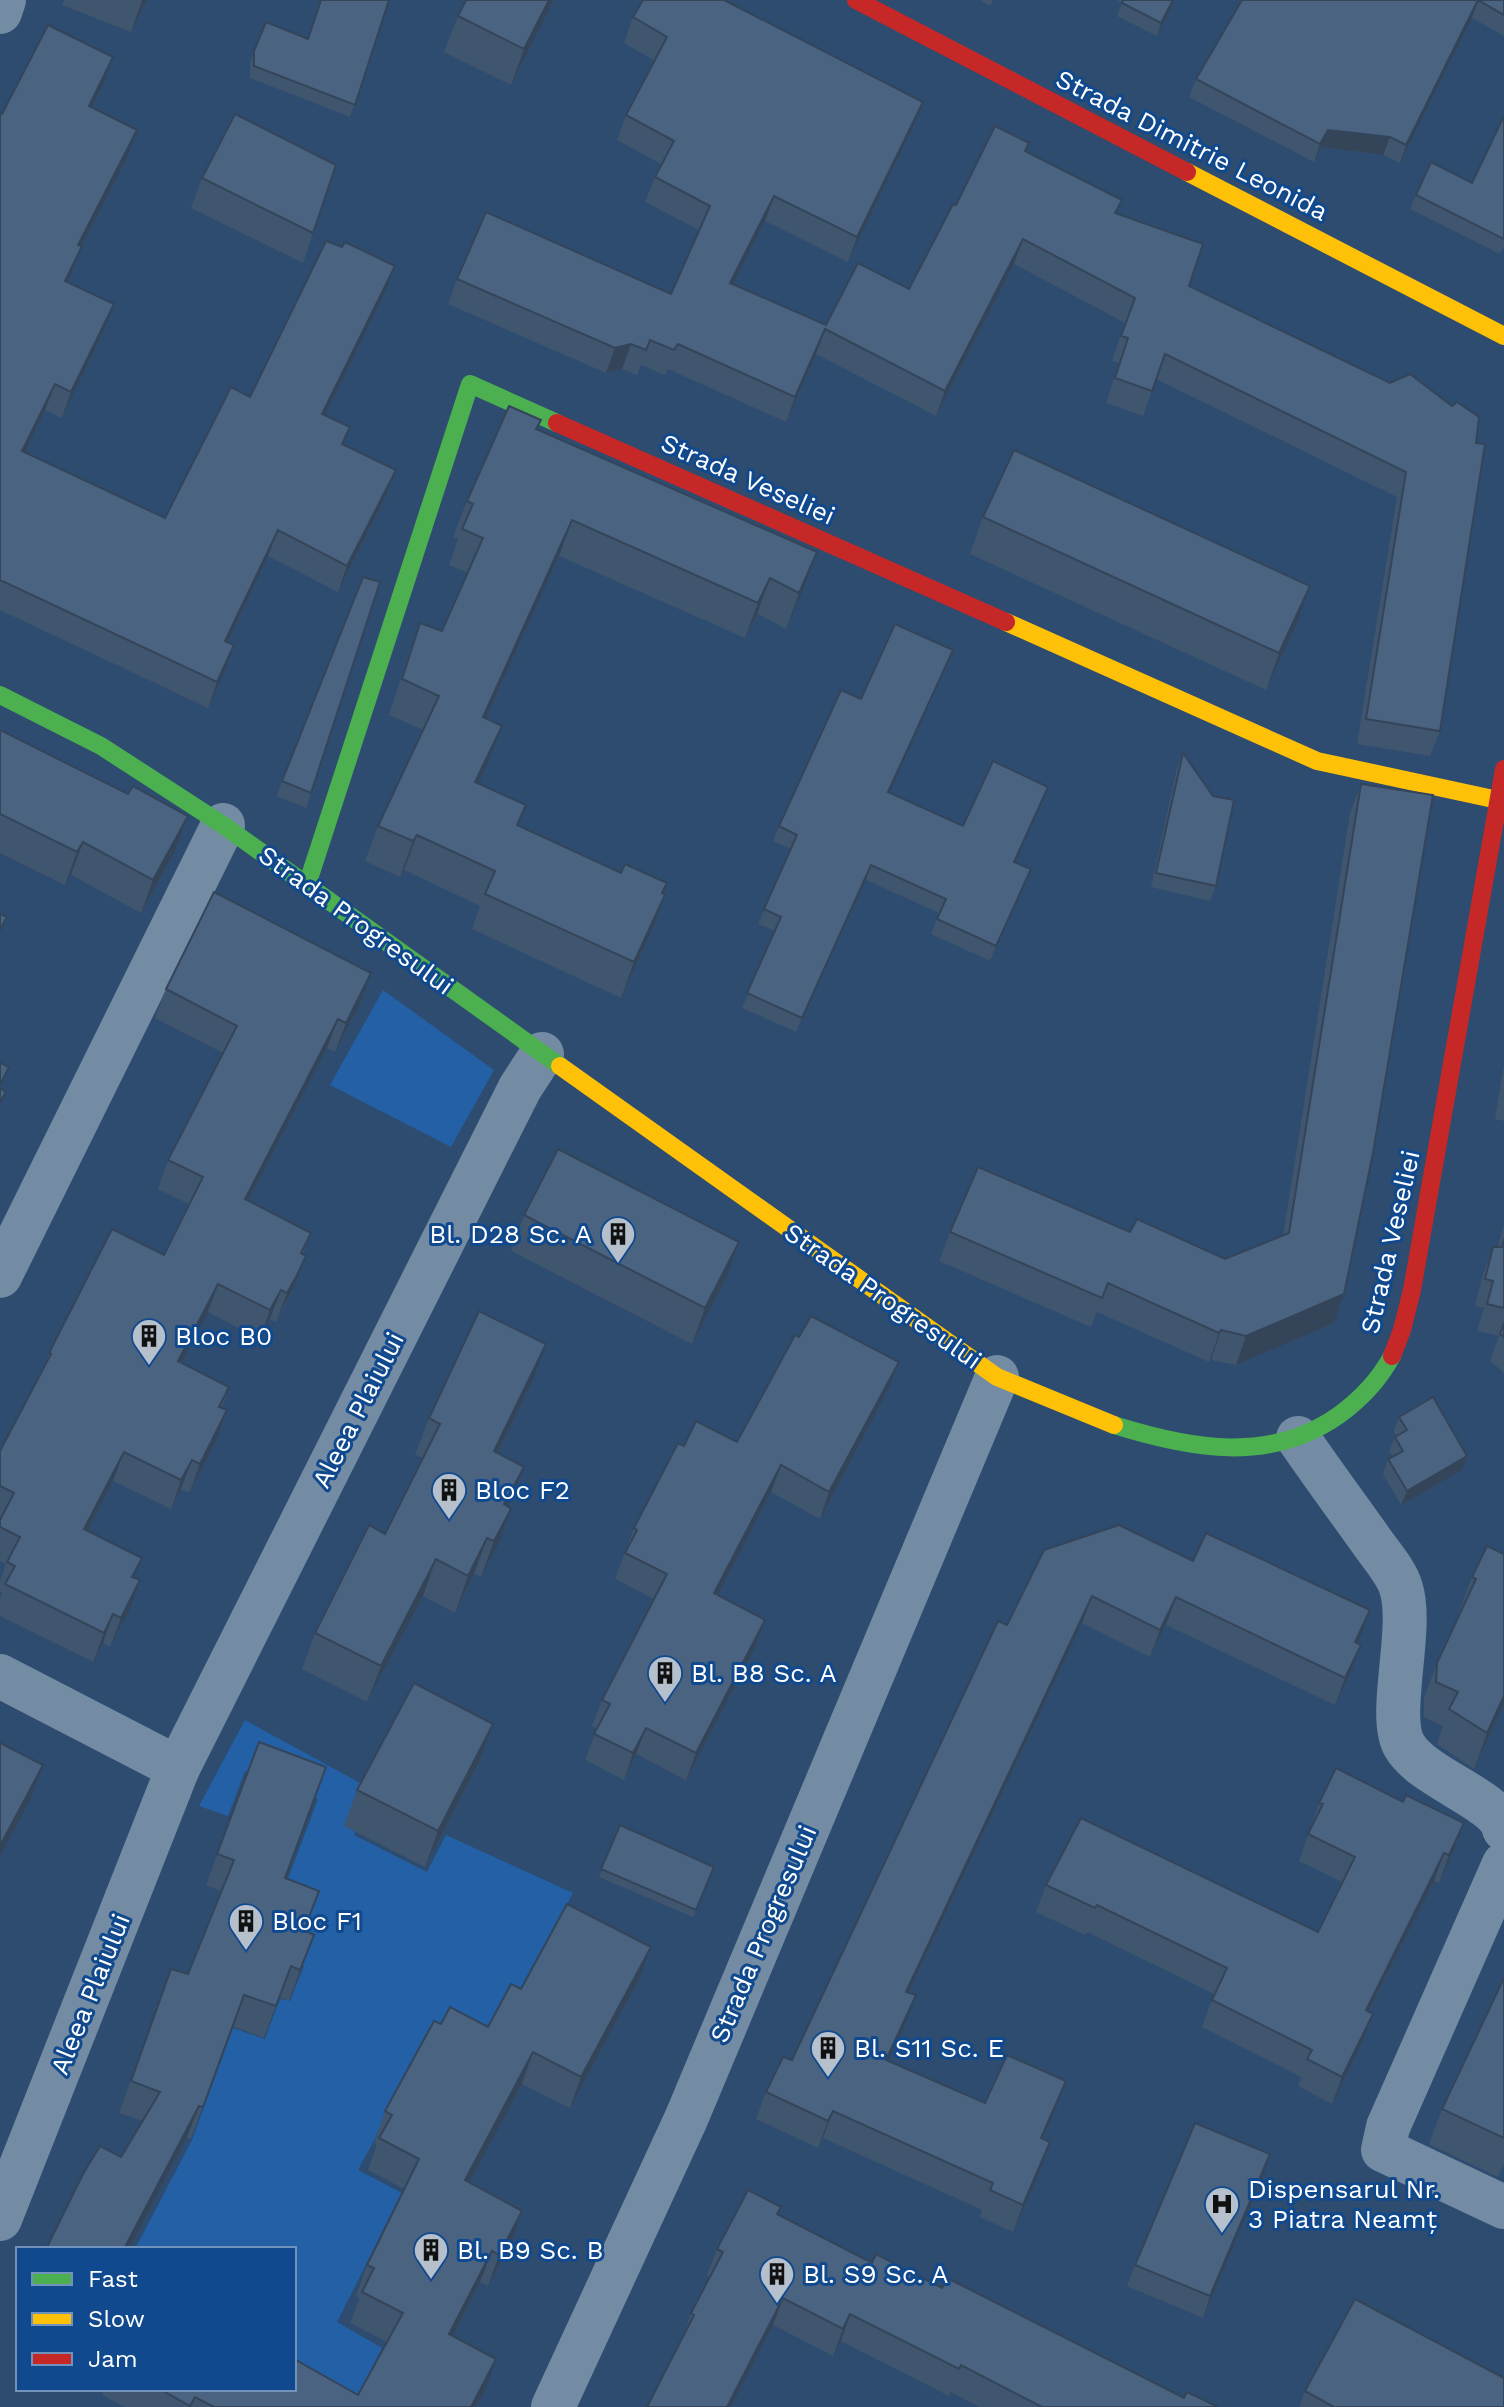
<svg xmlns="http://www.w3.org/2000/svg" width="1504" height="2407" viewBox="0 0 1504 2407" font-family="'Work Sans',sans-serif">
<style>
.green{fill:#2360a5}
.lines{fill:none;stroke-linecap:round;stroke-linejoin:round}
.street{stroke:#748ba4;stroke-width:44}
.fast{stroke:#4caf50;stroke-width:18}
.slow{stroke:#ffc107;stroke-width:18}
.jam{stroke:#c62828;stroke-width:18}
.wall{fill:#40556e}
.shaded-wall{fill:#34455a}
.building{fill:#4a6380;stroke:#34455a;stroke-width:2}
.labels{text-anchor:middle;stroke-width:6;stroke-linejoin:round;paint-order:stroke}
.street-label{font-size:26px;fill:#fff;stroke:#10498d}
.poi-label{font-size:26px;fill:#fff;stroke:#10498d;text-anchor:start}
</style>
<rect width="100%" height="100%" fill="#2d4c70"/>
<!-- green -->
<g class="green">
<path d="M383,990L494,1070L451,1147L330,1085Z"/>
<path d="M245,1720L375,1791L354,1835L427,1872L446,1835L573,1893L509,2013L475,2050L434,2030L358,2170L402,2193L337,2322L382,2348L352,2407L294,2377V2249H135L192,2140L233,2028L265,2039L280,1999L290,2001L304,1966L294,1961L309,1921L277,1908L318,1799L245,1771L228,1816L199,1806Z"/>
</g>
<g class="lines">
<!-- street -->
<g class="street">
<path d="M0,12L4,0"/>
<path d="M0,1276L223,825"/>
<path d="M1298,1438C1322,1473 1347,1507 1372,1542C1381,1555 1397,1573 1401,1588C1414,1628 1387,1715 1404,1745C1423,1779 1498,1799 1504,1829"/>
<path d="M0,1676L178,1768L0,2219"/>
<path d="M178,1768L520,1088L542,1054"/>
<path d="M1504,1864L1388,2127L1383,2150L1504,2207"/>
<path d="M553,2407L686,2119L997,1377"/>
</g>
<!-- fast -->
<g class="fast">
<path d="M0,695L101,746L223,825L560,1066"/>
<path d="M307,885L470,384L557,423"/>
<path d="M1114,1425C1191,1449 1270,1464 1339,1415C1361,1399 1379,1380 1392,1356"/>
</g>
<!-- slow -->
<g class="slow">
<path d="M1187,172L1504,336"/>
<path d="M1006,622L1317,761L1498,800"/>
<path d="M560,1066L997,1377L1114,1425"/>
</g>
<!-- jam -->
<g class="jam">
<path d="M856,0L1187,172"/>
<path d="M557,423L1006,622"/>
<path d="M1392,1356L1402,1330L1412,1290L1504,769"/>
</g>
</g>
<!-- wall -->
<g class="wall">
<path d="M64,0H147L131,32L62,5Z"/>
<path d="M389,0L350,117L250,78V63L266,22L308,39Z"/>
<path d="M466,0H554L511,85L444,52L458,16Z"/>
<path d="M980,0H993L990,6Z"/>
<path d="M1117,0H1175L1157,36L1117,16L1122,3Z"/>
<path d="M1242,0H1504V36L1472,18L1400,163L1383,155L1322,147L1314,162L1189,97L1196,79Z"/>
<path d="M633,17L923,102L913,127L848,262L765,221L733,284L826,325L909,289L956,205L1029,143L1025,152L1117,213L1189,286L1390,383L1410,374L1440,731L1430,756L1357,744L1397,497L1156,379L1143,416L1106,403L1119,363L1112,361L1125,323L1014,264L936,416L816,354L786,422L668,369L665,375L641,365L637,375L622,369L606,373L448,304L457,279L671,294L699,230L645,202L655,177L661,164L617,140L626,115L655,61L624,43Z"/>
<path d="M113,57L104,83L92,107L128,156L82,246L68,282L104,330L62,418L45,410L25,452L165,518L250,397L395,266L385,292L325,415L344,444L396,470L386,496L338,592L268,556L228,642L234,645L225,671L208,708L0,610V113L2,114Z"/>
<path d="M1504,116V246L1500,254L1410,209L1416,195L1472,183Z"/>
<path d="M202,178L313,233L303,263L191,208Z"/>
<path d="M541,420L537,429L817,552L804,588L786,629L757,614L745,638L559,556L486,718L502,726L489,761L478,784L518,826L665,895L652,930L621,998L472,929L480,906L404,870L400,877L365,861L378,826L423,730L389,715L407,659L420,623L442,631L468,573L449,565L458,539L453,537L467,501Z"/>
<path d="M983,517L1297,623L1266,690L970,554Z"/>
<path d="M947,665L889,793L963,826L1042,801L1015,862L1025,884L990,961L931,934L939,913L866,880L796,1032L742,1008L775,931L758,924L791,849L773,841L779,826L861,699Z"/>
<path d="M0,730L128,794L188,816L176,849L141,913L71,875L65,885L0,853Z"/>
<path d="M1183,753L1216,886L1210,901L1151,887L1177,768Z"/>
<path d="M282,781L311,793L306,808L277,796Z"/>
<path d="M1361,784L1344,1294L1334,1323L1236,1365L1211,1360L1209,1362L1097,1312L1091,1327L939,1261L950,1232H1130L1225,1259L1283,1236L1350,813Z"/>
<path d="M371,973L361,1002L335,1052L327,1048L248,1201L311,1233L303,1254L306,1256L286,1304L276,1322L270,1319L260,1339L208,1312L182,1362L229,1387L222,1408L227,1410L217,1439L189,1493L181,1489L171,1509L113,1481L88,1531L134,1578L130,1609L110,1647L103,1643L93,1662L0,1616V1598L2,1593L0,1592V1581L6,1564L0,1561V1451L44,1367L49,1353L164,1255L189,1204L158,1189L168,1160L223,1053L155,1018L166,989Z"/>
<path d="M1504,1065V1121L1495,1119Z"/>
<path d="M524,1215L726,1278L692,1344L511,1251Z"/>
<path d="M1504,1224V1373L1490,1361L1499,1336L1477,1331L1484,1308L1475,1306L1483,1274L1493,1247H1498Z"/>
<path d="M533,1380L498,1453L524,1467L508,1507L511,1509L498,1545L481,1577L474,1574L455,1613L423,1596L367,1702L302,1669L315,1633L385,1534L423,1458L415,1455L429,1418Z"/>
<path d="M889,1388L820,1519L771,1492L718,1595L765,1620L756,1646L686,1780L636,1754L624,1780L585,1760L597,1729L592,1726L602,1700L654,1599L615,1579L634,1528L737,1442Z"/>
<path d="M1399,1417L1467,1456L1462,1470L1401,1505L1383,1474L1388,1459L1393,1457L1389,1451L1395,1437L1396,1436L1394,1431Z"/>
<path d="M1487,1546L1504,1704L1474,1769L1437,1744L1443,1726L1424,1717V1698L1437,1663L1460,1613L1459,1612L1472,1577Z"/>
<path d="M1193,1561L1360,1638L1357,1643L1361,1645L1351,1672L1335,1705L1166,1625L1150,1657L1082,1623L909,1992L906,2023L888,2061L985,2103L1066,2081L1043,2139L1041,2169L1013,2232L980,2217L982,2210L823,2138L818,2148L756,2119L766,2092L792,2060L1007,1625Z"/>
<path d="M259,1742L285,1878L304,1931L302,1967L289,2001L279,1997L264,2038L232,2026L191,2139L187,2137L129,2249H46L121,2157L143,2121L119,2113L171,1969L188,1974L221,1891L206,1885Z"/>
<path d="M480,1760L425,1867L344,1826L357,1790Z"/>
<path d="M1403,1802L1464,1823L1454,1850L1439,1883L1434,1881L1369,2012L1373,2014L1363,2041L1332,2104L1298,2086L1301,2077L1202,2027L1214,1994L1087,1932L1085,1935L1036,1912L1046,1885L1318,1932L1342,1882L1299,1861L1319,1803Z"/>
<path d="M620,1825L714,1867L693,1917L599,1877Z"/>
<path d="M1504,1978V2164L1498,2177L1429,2144L1442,2109Z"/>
<path d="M639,1979L570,2108L522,2084L469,2182L511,2243L488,2286L480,2282L453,2336L485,2391L476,2407H125L102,2395L105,2389H294L358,2395L387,2342L350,2323L360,2298L356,2296L367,2265L404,2189L368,2170L377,2144L374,2143L385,2111L441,2024L488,2027L521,1989Z"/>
<path d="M1270,2154L1203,2318L1127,2286L1135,2265Z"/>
<path d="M778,2215L872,2263L942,2288L1184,2398L1218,2407H979L951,2392L949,2396L841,2341L833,2356L773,2325L731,2407H647L683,2336L691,2313L710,2277L707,2275L717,2249Z"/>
<path d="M1305,2391L1504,2407H1299Z"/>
</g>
<!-- shaded-wall -->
<g class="shaded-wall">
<path d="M142,0H147L131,32Z"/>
<path d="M549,0H554L511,85L524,49Z"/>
<path d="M1173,0H1175L1157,36L1161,23Z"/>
<path d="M1478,0L1472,18L1400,163L1406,145Z"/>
<path d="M113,57L104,83L79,132L89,106Z"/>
<path d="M923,102L913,127L848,262L857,237Z"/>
<path d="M137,130L128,156L69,271L78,245Z"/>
<path d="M1328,130L1390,137L1383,155L1322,147L1314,162L1320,144Z"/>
<path d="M774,196L765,221L721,308L730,283Z"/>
<path d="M1023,239L1014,264L936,416L945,391Z"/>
<path d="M82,246L72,272L56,307L65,281Z"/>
<path d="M395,266L385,292L313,440L322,414Z"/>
<path d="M114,304L104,330L62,418L71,392Z"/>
<path d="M825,329L816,354L786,422L795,397Z"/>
<path d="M631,344L622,369L606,373L615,348Z"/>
<path d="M55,384L45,410L13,477L22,451Z"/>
<path d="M396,470L386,496L338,592L347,566Z"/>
<path d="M572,520L559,556L470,753L483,717Z"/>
<path d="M278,530L268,556L216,667L225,641Z"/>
<path d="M817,552L804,588L786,629L799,593Z"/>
<path d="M770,578L757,614L745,638L758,603Z"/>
<path d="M1310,586L1297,623L1266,690L1279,653Z"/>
<path d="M234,645L225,671L208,708L217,682Z"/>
<path d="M953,650L947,665L883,807L888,792Z"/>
<path d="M502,726L489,761L462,818L475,782Z"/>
<path d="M1048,787L1042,801L1009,877L1014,862Z"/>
<path d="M188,816L176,849L141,913L153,880Z"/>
<path d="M417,835L404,870L400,877L413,841Z"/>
<path d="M83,842L71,875L65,885L77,852Z"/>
<path d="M871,865L866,880L796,1032L802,1018Z"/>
<path d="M1031,869L1025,884L990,961L996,946Z"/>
<path d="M665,895L652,930L621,998L634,962Z"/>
<path d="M371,973L361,1002L335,1052L346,1023Z"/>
<path d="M338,1019L327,1048L234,1228L245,1199Z"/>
<path d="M739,1242L726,1278L692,1344L705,1308Z"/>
<path d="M306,1256L295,1284L276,1322L287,1293Z"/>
<path d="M218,1284L208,1312L168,1390L178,1361Z"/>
<path d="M281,1290L270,1319L260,1339L270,1310Z"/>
<path d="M1344,1294L1334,1323L1236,1365L1246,1336Z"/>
<path d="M1221,1330L1211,1360L1209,1362L1219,1333Z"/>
<path d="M546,1344L533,1380L481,1487L494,1451Z"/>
<path d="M899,1362L889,1388L820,1519L829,1492Z"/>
<path d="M227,1410L217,1439L189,1493L200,1464Z"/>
<path d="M124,1452L113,1481L74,1558L84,1529Z"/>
<path d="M1467,1456L1462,1470L1401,1505L1407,1491Z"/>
<path d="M192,1460L181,1489L171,1509L181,1480Z"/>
<path d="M781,1465L771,1492L705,1620L714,1593Z"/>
<path d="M524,1467L510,1503L491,1541L504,1504Z"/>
<path d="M511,1509L498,1545L481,1577L494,1541Z"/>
<path d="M487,1538L474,1574L455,1613L468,1576Z"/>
<path d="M436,1559L423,1596L367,1702L381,1666Z"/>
<path d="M140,1580L130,1609L110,1647L121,1618Z"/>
<path d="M1092,1596L1082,1623L896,2019L906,1992Z"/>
<path d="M1176,1597L1166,1625L1150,1657L1160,1630Z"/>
<path d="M1370,1610L1360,1638L1345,1669L1355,1642Z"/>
<path d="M113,1614L103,1643L93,1662L104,1633Z"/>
<path d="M765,1620L756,1646L686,1780L696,1753Z"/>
<path d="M1361,1645L1351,1672L1335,1705L1345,1678Z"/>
<path d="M1504,1696V1704L1474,1769L1487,1733Z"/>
<path d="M493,1724L480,1760L425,1867L438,1831Z"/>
<path d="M646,1728L636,1754L624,1780L633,1753Z"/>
<path d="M43,1765L31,1798L0,1856V1846Z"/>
<path d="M1464,1823L1454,1850L1439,1883L1449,1855Z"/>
<path d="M1444,1853L1434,1881L1356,2037L1366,2010Z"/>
<path d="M314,1935L302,1967L289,2001L300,1970Z"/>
<path d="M651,1947L639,1979L570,2108L581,2077Z"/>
<path d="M916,1995L906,2023L876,2087L886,2060Z"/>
<path d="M1373,2014L1363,2041L1332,2104L1342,2077Z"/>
<path d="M533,2052L522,2084L454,2211L465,2180Z"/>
<path d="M1066,2081L1056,2108L1031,2165L1041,2138Z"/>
<path d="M199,2106L187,2137L129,2249H124Z"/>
<path d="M833,2111L823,2138L818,2148L828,2121Z"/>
<path d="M1050,2142L1041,2169L1013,2232L1023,2205Z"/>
<path d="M1270,2154L1263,2176L1203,2318L1210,2296Z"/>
<path d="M522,2211L511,2243L488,2286L499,2255Z"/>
<path d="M492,2251L480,2282L438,2366L449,2334Z"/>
<path d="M783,2298L773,2325L731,2407H727Z"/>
<path d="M850,2314L841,2341L833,2356L843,2329Z"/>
<path d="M496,2359L485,2391L476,2407H471Z"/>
</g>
<!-- building -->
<g class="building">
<path d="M321,0H389L355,105L254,66V51L266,22L308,39Z"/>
<path d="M466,0H549L524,49L458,16Z"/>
<path d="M643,0H724L923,102L857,237L774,196L730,283L826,325L858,263L909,289L953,204L956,205L995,126L1029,143L1025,151L1122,200L1115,213L1203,244L1189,286L1390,383L1410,374L1452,406L1457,402L1479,417L1476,443L1485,444L1440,731L1366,719L1406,472L1165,354L1152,391L1115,378L1128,338L1121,336L1135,298L1023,239L945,391L825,329L795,397L678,344L674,350L650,340L646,350L631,344L615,348L457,279L486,212L671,294L710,206L655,177L674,141L626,115L667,37L633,17Z"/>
<path d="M1123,0H1173L1161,23L1122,3Z"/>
<path d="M1242,0H1504V15L1478,0L1406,145L1390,137L1328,130L1320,144L1196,79Z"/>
<path d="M48,25L113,57L89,106L137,130L78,245L82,246L65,281L114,304L71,392L55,384L22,451L165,518L231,387L250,397L326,241L342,247L345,242L395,266L322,414L350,427L342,444L396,470L347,566L278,530L225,641L234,645L217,682L0,580V113L2,114Z"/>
<path d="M235,114L336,165L313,233L202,178Z"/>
<path d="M1504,116V239L1416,195L1431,162L1472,183Z"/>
<path d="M509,406L541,420L536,429L817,552L799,593L770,578L758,603L572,520L483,717L502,726L475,782L526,805L517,825L621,873L625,864L667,883L662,893L665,895L634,962L485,894L495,871L417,835L413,841L378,826L439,696L402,679L420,623L442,631L483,538L462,529L473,504L467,501Z"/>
<path d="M1014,450L1310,586L1279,653L983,517Z"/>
<path d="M363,577L380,582L311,793L282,781Z"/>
<path d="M895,624L953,650L888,792L963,826L993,761L1048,787L1014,862L1031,869L996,946L937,919L946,899L871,865L802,1018L747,993L781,917L764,909L797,835L779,826L841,690L861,699Z"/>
<path d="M0,730L128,794L133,786L188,816L153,880L83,842L77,852L0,814Z"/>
<path d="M1183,753L1213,796L1234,800L1216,886L1156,873Z"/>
<path d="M1361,784L1433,795L1373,1153L1344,1294L1246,1336L1221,1330L1219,1333L1108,1283L1102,1298L950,1232L978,1167L1130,1232L1137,1219L1225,1259L1289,1233Z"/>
<path d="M214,892L371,973L346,1023L338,1019L245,1199L311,1233L301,1253L306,1256L297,1275L287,1293L281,1290L270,1310L218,1284L178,1361L229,1387L219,1407L227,1410L200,1464L192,1460L181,1480L124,1452L84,1529L142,1558L132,1577L140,1580L121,1618L113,1614L104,1633L5,1584L15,1566L7,1562L20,1537L0,1527V1520L14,1493L0,1486V1451L51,1354L49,1353L112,1229L164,1255L203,1177L168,1160L237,1026L166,989Z"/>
<path d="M0,914L7,917L0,930Z"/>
<path d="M0,1063L9,1067L0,1085Z"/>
<path d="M0,1088L6,1092L0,1102Z"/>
<path d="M558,1149L739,1242L705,1308L524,1215Z"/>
<path d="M1504,1239V1308L1487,1304L1493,1281L1485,1279L1493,1247H1502Z"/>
<path d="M479,1311L546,1344L494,1451L524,1467L504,1504L511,1509L494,1541L487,1538L468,1576L436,1559L381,1666L315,1633L369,1525L385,1534L440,1424L429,1418Z"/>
<path d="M811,1316L899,1362L829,1492L781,1465L714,1593L765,1620L696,1753L646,1728L633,1753L594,1734L610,1704L602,1700L667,1574L625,1553L637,1530L634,1528L678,1443L684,1446L696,1421L737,1442L795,1335L799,1337Z"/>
<path d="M1504,1323V1337L1500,1334Z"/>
<path d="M1433,1397L1467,1456L1407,1491L1388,1459L1403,1451L1395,1437L1407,1430L1399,1417Z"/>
<path d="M1119,1525L1193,1561L1206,1533L1370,1610L1355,1642L1361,1645L1345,1678L1176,1597L1160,1630L1092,1596L906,1992L916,1995L886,2060L985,2103L1007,2055L1066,2081L1041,2138L1050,2142L1023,2205L990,2190L993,2183L833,2111L828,2121L766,2092L783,2057L792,2060L998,1621L1007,1625L1044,1550Z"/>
<path d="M1487,1546L1504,1554V1696L1487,1733L1449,1709L1458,1692L1436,1682L1437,1663L1476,1579L1472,1577Z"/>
<path d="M414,1683L493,1724L438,1831L357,1790Z"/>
<path d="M259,1742L326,1767L285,1878L319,1891L304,1930L314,1935L300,1970L291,1966L276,2006L244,1995L203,2107L199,2106L124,2249H46L83,2174L100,2146L121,2157L160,2092L131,2081L171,1969L188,1974L234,1860L217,1854Z"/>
<path d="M0,1743L43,1765L0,1846Z"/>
<path d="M1336,1768L1403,1802L1406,1795L1464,1823L1449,1855L1444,1853L1366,2010L1373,2014L1342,2077L1307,2059L1312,2050L1212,2000L1227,1968L1097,1905L1095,1908L1046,1885L1081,1818L1318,1932L1355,1857L1308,1834L1323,1804L1319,1803Z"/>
<path d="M620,1825L714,1867L696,1910L601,1869Z"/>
<path d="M567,1904L651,1947L581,2077L533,2052L465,2180L522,2211L499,2255L492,2251L449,2334L496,2359L471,2407H214L195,2397L190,2406L160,2389H294V2359L358,2395L403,2313L362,2292L374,2268L367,2265L419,2159L379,2138L392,2115L385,2111L434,2021L441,2024L450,2007L488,2027L511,1984L521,1989Z"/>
<path d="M1504,1978V2138L1442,2109Z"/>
<path d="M1195,2123L1270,2154L1210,2296L1135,2265Z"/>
<path d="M748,2190L781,2207L777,2214L872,2263L876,2254L942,2288L947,2278L1184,2398L1187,2392L1218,2407H1042L961,2365L959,2369L850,2314L843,2329L783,2298L727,2407H647L694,2315L691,2313L723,2252L717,2249Z"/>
<path d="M1355,2299L1504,2378V2407H1334L1305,2391Z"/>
</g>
<!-- icons -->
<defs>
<g id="building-pin" transform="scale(1.8)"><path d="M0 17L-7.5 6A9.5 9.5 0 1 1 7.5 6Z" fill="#b6c0cd" stroke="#10498d"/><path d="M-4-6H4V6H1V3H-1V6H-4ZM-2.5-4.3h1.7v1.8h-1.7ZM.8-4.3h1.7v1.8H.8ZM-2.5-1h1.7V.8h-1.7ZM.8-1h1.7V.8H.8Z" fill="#111"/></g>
<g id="hospital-pin" transform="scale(1.8)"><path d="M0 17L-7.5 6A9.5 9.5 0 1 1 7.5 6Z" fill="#b6c0cd" stroke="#10498d"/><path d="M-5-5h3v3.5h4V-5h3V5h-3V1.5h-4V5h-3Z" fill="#111"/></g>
</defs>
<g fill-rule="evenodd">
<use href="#building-pin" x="618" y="1234"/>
<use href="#building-pin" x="149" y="1336"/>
<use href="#building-pin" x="449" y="1490"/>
<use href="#building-pin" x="665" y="1673"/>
<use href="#building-pin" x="246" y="1921"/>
<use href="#building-pin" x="828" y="2048"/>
<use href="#hospital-pin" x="1222" y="2204"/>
<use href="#building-pin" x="431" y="2250"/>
<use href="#building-pin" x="777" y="2274"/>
</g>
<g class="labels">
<!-- street labels -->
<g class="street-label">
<text transform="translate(1192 145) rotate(27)" y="9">Strada Dimitrie Leonida</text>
<text transform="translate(748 479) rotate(24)" y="9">Strada Veseliei</text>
<text transform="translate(356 920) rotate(36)" y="9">Strada Progresului</text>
<text transform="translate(1390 1242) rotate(-77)" y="9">Strada Veseliei</text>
<text transform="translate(883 1296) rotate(35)" y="9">Strada Progresului</text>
<text transform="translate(358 1410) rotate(-63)" y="9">Aleea Plaiului</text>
<text transform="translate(763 1934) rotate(-67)" y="9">Strada Progresului</text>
<text transform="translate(90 1994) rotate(-68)" y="9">Aleea Plaiului</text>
</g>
<!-- poi labels -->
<g class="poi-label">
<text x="592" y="1243" text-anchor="end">Bl. D28 Sc. A</text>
<text x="175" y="1345">Bloc B0</text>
<text x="475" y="1499">Bloc F2</text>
<text x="691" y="1682">Bl. B8 Sc. A</text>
<text x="272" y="1930">Bloc F1</text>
<text x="854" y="2057">Bl. S11 Sc. E</text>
<text x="1248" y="2198">Dispensarul Nr.<tspan x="1248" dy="30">3 Piatra Neamț</tspan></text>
<text x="457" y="2259">Bl. B9 Sc. B</text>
<text x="803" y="2283">Bl. S9 Sc. A</text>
</g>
</g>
<!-- legend -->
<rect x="16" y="2247" width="280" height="144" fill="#10498d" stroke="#7092bb" stroke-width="2"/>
<rect x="32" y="2273" width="40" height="12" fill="#4caf50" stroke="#7092bb" stroke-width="2"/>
<text x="88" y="2287" font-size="24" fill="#ffffff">Fast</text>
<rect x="32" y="2313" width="40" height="12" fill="#ffc107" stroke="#7092bb" stroke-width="2"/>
<text x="88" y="2327" font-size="24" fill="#ffffff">Slow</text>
<rect x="32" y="2353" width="40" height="12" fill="#c62828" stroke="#7092bb" stroke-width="2"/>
<text x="88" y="2367" font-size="24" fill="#ffffff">Jam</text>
</svg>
